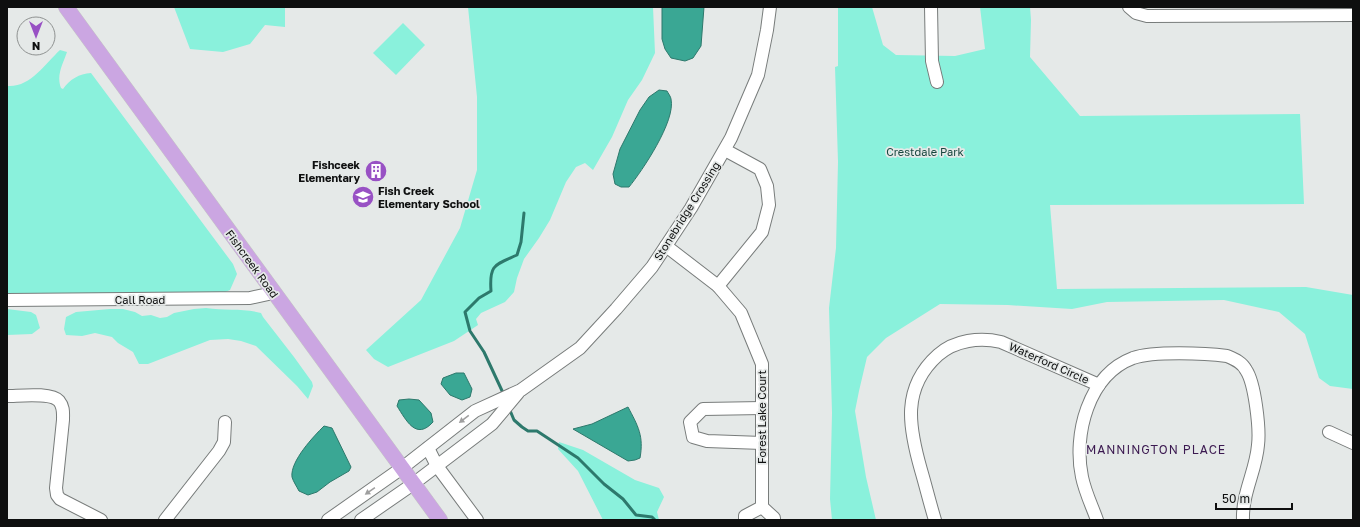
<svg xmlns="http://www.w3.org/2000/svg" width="1360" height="527" viewBox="0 0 1360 527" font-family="'Golos Text',sans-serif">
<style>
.green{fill:#8af1dc}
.water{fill:#3aa794;stroke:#2d796c}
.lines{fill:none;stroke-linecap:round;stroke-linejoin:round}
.stream{stroke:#2d796c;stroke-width:3}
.minor-casing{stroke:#787c7b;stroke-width:14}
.major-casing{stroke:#c5c5c5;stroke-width:16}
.minor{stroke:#fff;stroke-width:12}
.major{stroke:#cba6e2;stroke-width:15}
.oneway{fill:#9f9f9f}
.labels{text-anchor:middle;stroke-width:3.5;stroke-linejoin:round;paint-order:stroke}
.park-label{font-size:11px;fill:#18473f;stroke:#e5e9e8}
.poi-label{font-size:11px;font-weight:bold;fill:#0e0f0f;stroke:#e5e9e8;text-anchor:end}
.street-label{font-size:11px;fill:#0e0f0f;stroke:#e5e9e8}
.neighbourhood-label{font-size:12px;letter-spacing:1px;fill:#3c1a51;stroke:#e5e9e8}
</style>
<rect width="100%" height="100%" fill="#e5e9e8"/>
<!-- green -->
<g class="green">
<path d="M174,7H285V27L265,25L250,44L223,52L190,49Z"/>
<path d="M468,7H653L655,53L642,80L628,100L612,137L593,170L585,163L576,167L566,182L550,220L539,238L524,259L517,278L514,292L505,302L481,313L476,319L478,325L454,341L388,367L374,359L366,350L421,300L460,228L477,170V97Z"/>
<path d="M838,7H872L883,45L896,55L955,56L985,49L980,7H1030L1031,20L1030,57L1080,116L1300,114L1304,204L1050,205L1057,289L1306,287L1353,295V389L1330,386L1319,378L1305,334L1279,312L1224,300L1107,302L1072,309L1008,305L940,304L886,338L867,357L859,391L855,411L866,477L876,520H832L830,499L832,413L829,308L836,248L838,162L835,67L838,66Z"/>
<path d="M403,23L425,45L396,75L373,53Z"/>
<path d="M60,50L67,52C63,64 56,75 61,88L63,89C70,79 79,74 91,73L233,264L237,274L230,290L216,296H7V86C30,88 45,64 60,50Z"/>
<path d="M206,308C225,311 243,308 261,313L263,317L294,357L312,382L313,386L308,399L297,386L256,346L241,341L228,339L210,340L148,364H139L133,352L118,343L112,337L95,333L82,336L66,335L64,329L66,317L76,312L110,309H123L135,312L142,316L151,315L160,318L167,317L174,313L194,309Z"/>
<path d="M7,309L31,312L36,315L40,328L32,334L7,335Z"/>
<path d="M559,442L583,450L635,480L659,488L664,497L657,512L659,520H603L578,471L558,449Z"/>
</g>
<!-- water -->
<g class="water">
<path d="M662,7H704L701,46L693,58L685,61L671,58L665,49L662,39Z"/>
<path d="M659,90L667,91C668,93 671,97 671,99C676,121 642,171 629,187H621L615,184L613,174L620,149L640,110L649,97Z"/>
<path d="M456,373H464L472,389L470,397L462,400L450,395L441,384L443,378Z"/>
<path d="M409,399L419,400L431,413L433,422C416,441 406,420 397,406L399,400Z"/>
<path d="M628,407C638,426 644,436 640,458L635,460L628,461L573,429L592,424Z"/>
<path d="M324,426L332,428L351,467L349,471L330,482L317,492L308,495L299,491C297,487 293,481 292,477C290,461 314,436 324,426Z"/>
</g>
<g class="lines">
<!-- stream -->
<g class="stream">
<path d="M504,395L484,352L470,331L465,312L479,298L491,291C489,264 495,265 517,255L521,242L524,213"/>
<path d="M509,408L514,420L522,427L528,431H537L578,458L604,484L623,499L636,515L652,517L655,520"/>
</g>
<!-- minor casing -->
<g class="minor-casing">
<g id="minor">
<path d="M931,7L932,61L937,82"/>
<path d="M1129,7L1136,13L1147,16L1353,15"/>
<path d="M666,246L718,286L741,313L762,364V507L774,518V520"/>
<path d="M718,286L762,232L769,205L767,186L760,169L725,150"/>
<path d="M7,300L250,298L273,293"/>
<path d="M7,396C19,396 51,392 59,401C64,407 63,413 63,420L56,488L57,495L60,499L101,520"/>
<path d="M762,408L703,409L690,422L693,437L707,441L762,443"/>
<path d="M1329,432L1353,443"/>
<path d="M428,448L437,466L477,520"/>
<path d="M165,520L219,451L224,442L225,422"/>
<path d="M328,520L402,468L475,411L521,390L580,348L616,309L652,267L691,208L731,138L758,75L767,30L770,7"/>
<path d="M361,520L413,484L492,424L518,393"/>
<path d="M745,520V516L762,507"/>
<path d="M935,520C930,504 926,487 921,470C909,428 901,388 938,355C955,340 980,337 1001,342L1099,385"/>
<path d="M1097,520C1092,506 1085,492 1082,477C1073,435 1088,375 1133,358C1153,351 1205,353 1227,356C1234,359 1242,362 1246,370C1255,383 1260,429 1258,445C1256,471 1242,493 1243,520"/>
</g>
</g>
<!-- major casing -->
<g class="major-casing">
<path id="major" d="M66,7L440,520"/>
</g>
<!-- minor -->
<use href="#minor" class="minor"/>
<!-- major -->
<use href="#major" class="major"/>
</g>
<!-- one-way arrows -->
<defs><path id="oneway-solid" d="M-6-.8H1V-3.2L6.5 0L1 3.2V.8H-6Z"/></defs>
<g class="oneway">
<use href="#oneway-solid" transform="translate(464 419) rotate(143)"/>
<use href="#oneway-solid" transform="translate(370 491) rotate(145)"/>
</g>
<!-- icons -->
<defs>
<g id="building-disc" transform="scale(1.15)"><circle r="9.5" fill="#9851c4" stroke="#e5e9e8"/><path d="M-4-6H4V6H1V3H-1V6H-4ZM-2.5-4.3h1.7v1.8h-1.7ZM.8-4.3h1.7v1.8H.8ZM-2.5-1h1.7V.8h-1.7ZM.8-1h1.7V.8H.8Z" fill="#fff"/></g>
<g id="school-disc" transform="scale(1.15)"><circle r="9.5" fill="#9851c4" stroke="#e5e9e8"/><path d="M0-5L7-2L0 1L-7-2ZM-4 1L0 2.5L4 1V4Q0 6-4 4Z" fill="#fff"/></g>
</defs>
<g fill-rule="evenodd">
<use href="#building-disc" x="376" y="171"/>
<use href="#school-disc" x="363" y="197"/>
</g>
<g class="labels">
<!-- park labels -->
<g class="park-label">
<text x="925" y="156">Crestdale Park</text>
</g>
<!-- poi labels -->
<g class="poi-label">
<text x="360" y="169">Fishceek<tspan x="360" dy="13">Elementary</tspan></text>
<text x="378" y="195" text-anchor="start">Fish Creek<tspan x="378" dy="13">Elementary School</tspan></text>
</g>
<!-- street labels -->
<g class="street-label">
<text transform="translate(687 211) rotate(-58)" y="4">Stonebridge Crossing</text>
<text transform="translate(252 264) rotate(54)" y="4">Fishcreek Road</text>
<text x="140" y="304">Call Road</text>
<text transform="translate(1049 363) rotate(24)" y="4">Waterford Circle</text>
<text transform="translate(762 417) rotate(-90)" y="4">Forest Lake Court</text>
</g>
<!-- neighbourhood labels -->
<g class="neighbourhood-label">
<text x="1156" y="454">MANNINGTON PLACE</text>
</g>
</g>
<!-- border -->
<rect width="1360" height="527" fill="none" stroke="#0e0f0f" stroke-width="16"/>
<!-- north arrow -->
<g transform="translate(36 36) rotate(180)"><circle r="19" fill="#e5e9e8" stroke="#8f9291"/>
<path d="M0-3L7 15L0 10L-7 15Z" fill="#9851c4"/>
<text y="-6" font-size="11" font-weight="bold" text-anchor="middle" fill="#0e0f0f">N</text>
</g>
<!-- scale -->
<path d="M1216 503v6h76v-6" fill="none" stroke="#0e0f0f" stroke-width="2"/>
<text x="1222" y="503" font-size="12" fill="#0e0f0f" stroke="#e5e9e8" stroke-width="3" paint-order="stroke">50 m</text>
</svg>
